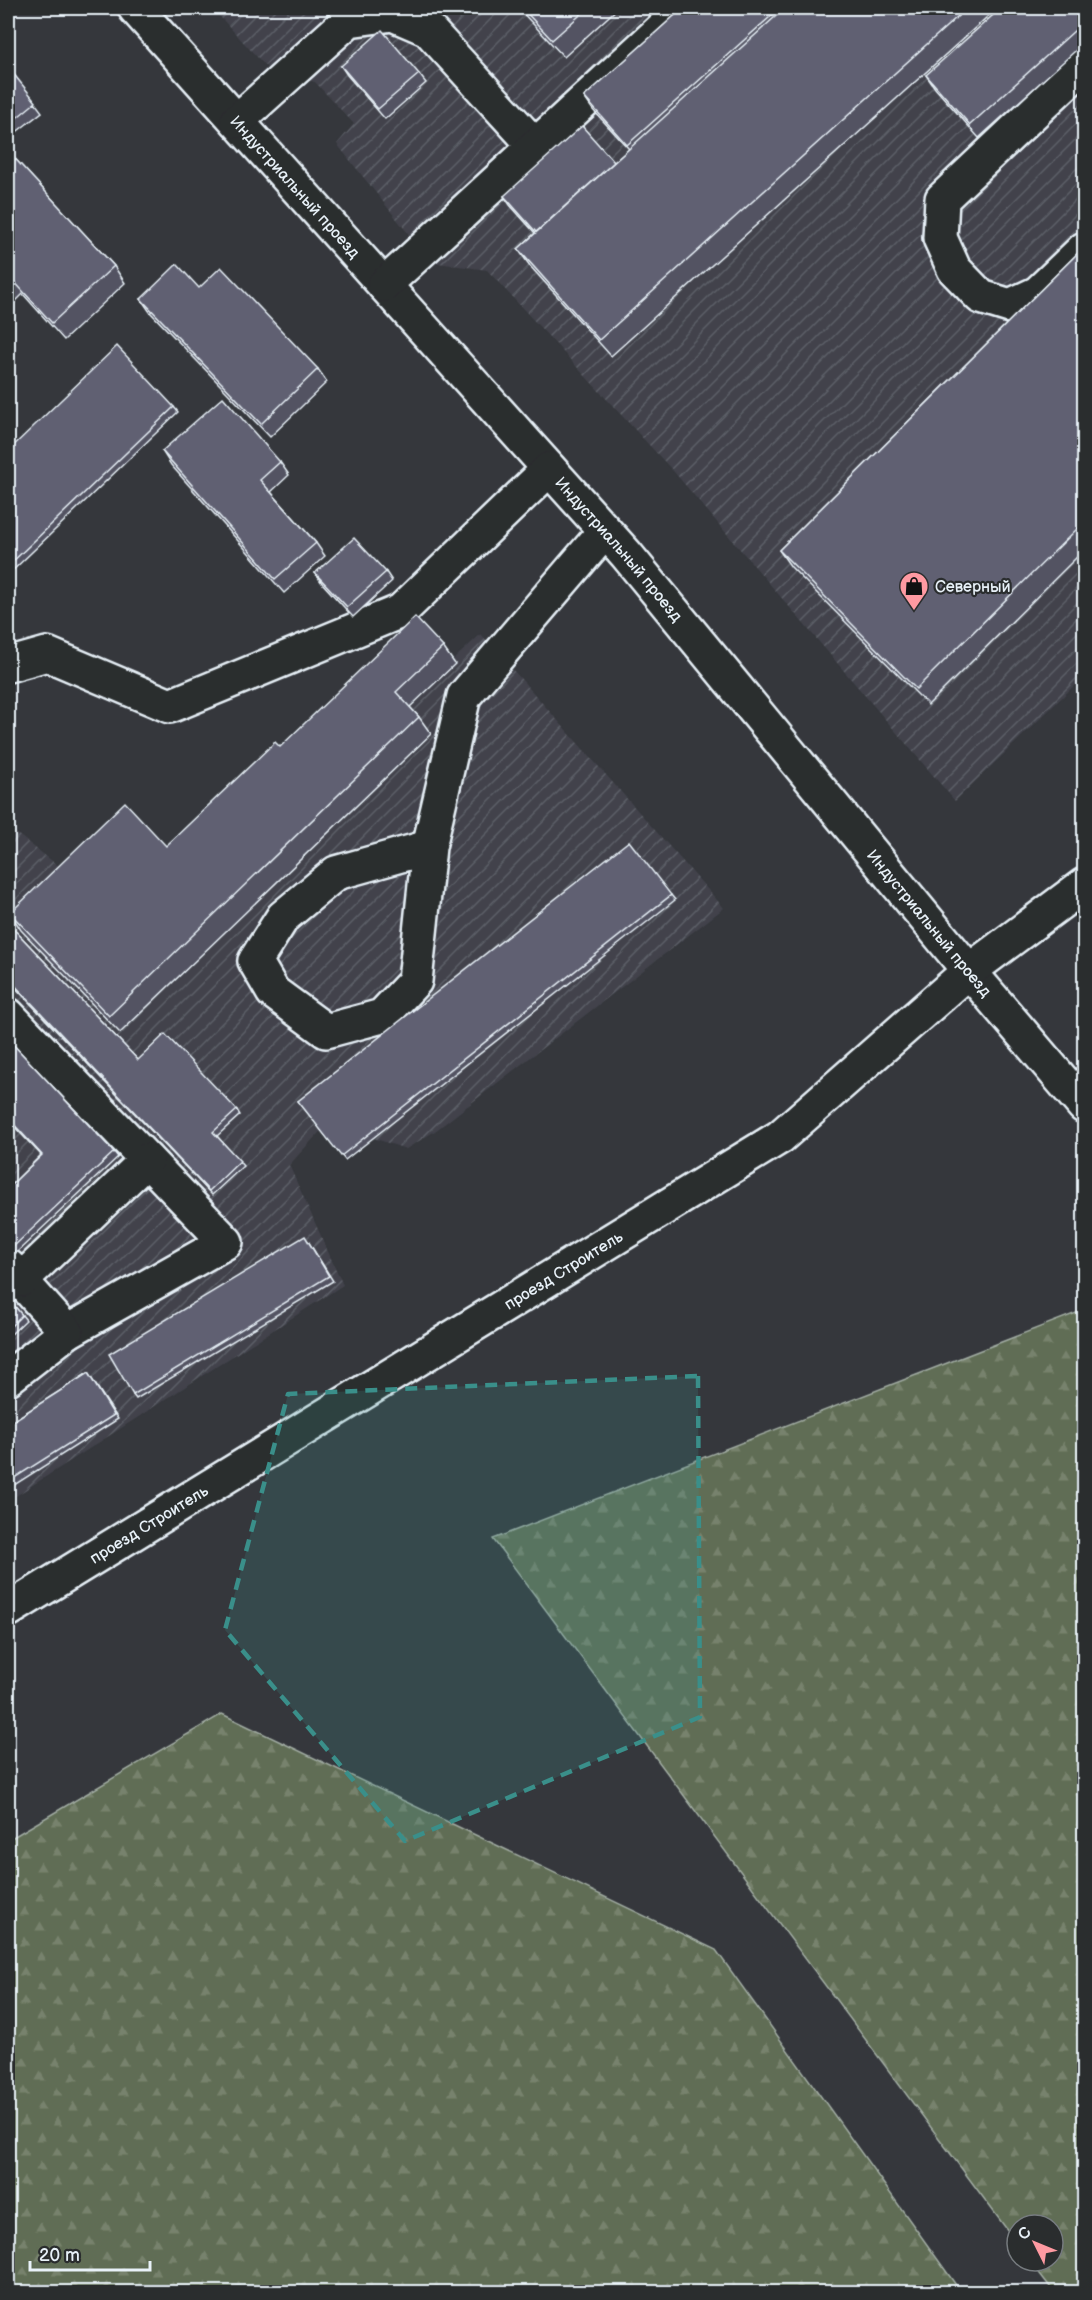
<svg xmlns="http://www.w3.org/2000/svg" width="1092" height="2300" viewBox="0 0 1092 2300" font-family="'Balsamiq Sans',sans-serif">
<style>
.industrial{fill:url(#industrial-furrows)}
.forest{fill:url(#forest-firs);stroke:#a4afa6;stroke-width:1.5}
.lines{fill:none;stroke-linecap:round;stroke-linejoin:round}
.minor-casing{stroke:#e8f1f8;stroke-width:38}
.minor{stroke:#2a2d2e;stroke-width:33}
.wall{fill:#535362;stroke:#e8f1f8;stroke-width:1.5}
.building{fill:#606072;stroke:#e8f1f8;stroke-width:1.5}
.marked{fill:#3a8f8a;fill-opacity:0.2;stroke:#3a8f8a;stroke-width:4.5;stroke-dasharray:12 8;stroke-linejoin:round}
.labels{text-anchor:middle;stroke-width:4.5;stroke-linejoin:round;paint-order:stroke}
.street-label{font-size:16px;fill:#e8f1f8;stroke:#2a2d2e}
.poi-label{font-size:16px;fill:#e8f1f8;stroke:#2a2d2e;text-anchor:start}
</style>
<defs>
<pattern id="industrial-furrows" width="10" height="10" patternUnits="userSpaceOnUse" patternTransform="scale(1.5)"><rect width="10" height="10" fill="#42434c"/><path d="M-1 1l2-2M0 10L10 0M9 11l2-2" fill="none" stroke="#5d5f67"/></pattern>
<pattern id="forest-firs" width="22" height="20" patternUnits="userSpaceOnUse" patternTransform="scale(1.5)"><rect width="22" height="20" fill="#606d54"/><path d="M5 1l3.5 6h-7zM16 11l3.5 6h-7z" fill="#77826d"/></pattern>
</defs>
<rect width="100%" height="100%" fill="#35373c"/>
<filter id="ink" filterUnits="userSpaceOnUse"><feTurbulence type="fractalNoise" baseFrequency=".0167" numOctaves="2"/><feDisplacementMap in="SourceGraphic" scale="12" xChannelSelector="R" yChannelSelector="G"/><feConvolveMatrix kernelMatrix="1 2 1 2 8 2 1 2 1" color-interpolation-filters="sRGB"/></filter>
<g filter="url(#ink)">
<!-- industrial -->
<g class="industrial">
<path d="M212,8H1084V676L955,801L675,473L487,270L431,262L337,144L354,124L315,82L270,71Z"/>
<path d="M481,634L724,908L435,1131L406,1149L328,1123L289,1165L343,1285L8,1501V827L178,958L228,869Z"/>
</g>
<!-- forest -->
<g class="forest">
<path d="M1084,1310V2292H1054L1030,2261H1053V2225H1017V2243L493,1539Z"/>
<path d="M222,1714L716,1950L961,2292H8V1840Z"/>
</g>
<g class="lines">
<!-- minor casing -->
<g class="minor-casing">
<g id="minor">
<path id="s1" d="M135,8L626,554L969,971L1084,1106"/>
<path d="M1084,65L942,199L940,238L954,269L981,297L1010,306L1038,293L1084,249"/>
<path d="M237,121L349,20L393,14L428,29L535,146"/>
<path d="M384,285L685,8"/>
<path d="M8,665L47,654L170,706L401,611L549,469"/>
<path d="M429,847L336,873L283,917L255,961L273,992L326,1031L382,1016L415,981L429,847L464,696L605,531"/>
<path d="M8,1015L226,1242L67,1332"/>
<path d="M8,1266L67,1332L8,1378"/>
<path d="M21,1280L147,1160"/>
<path id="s2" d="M8,1610L780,1137L969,971L1084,885"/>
</g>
</g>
<!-- minor -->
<use href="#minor" class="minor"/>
</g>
<!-- wall -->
<g class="wall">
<path d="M518,8H618L564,57Z"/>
<path d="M683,8H997L611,356L530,266L518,249L535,233L510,205L504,196L614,162L629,149L593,110L584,97Z"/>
<path d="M1084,13V43L979,138L935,88L926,75Z"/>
<path d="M341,66L419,74L426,83L385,119L347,75Z"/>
<path d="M8,67L42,112L10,137L8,134Z"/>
<path d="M8,151L114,266L125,283L64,340L23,294L8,309Z"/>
<path d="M1084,247V550L928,705L791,567L779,550Z"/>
<path d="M199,288L318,369L327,382L270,437L150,312L141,299Z"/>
<path d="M174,407L178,412L8,575V451Z"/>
<path d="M162,451L280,462L289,475L271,492L316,543L325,556L284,593L171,465Z"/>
<path d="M386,572L392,581L353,617L322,583L315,573Z"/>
<path d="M443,647L455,664L410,707L419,717L431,734L120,1033L21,930L10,913L166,846L280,747Z"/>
<path d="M671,895L675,900L345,1160L298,1101Z"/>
<path d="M8,923L138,1060L237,1110L240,1115L217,1136L243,1166L212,1195L8,980Z"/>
<path d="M8,1039L114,1152L118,1157L16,1253L8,1244V1188L41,1155L8,1120Z"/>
<path d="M308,1241L333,1281L136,1399L133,1395Z"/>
<path d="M8,1298L26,1320L8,1337Z"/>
<path d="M88,1373L118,1419L8,1489V1424Z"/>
</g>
<!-- building -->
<g class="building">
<path d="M522,8H588L552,40Z"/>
<path d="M683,8H780L627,145L584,97Z"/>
<path d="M785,8H967L599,340L518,249Z"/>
<path d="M1001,8H1079L1084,13V22L970,125L926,75Z"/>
<path d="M382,30L419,74L378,109L341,66Z"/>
<path d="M8,67L36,102L8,125Z"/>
<path d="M582,126L614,162L536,232L504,196Z"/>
<path d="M8,151L114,266L52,323L11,278L8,281Z"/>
<path d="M1084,247V522L916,689L779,550Z"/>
<path d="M177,264L199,288L221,267L318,369L261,424L141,299Z"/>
<path d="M117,346L174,407L8,566V451Z"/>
<path d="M223,397L280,462L260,480L316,543L275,579L162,451Z"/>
<path d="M354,538L386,572L347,607L315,573Z"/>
<path d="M415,617L443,647L396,692L419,717L109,1016L10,913L125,802L166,846L275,742L280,747Z"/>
<path d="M629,841L671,895L341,1156L298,1101Z"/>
<path d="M8,923L138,1060L165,1034L237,1110L213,1132L240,1161L209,1191L8,978Z"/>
<path d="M8,1039L114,1152L12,1248L8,1243V1188L42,1155L8,1118Z"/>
<path d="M305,1236L329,1276L133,1395L109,1354Z"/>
<path d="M8,1298L22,1315L8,1329Z"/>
<path d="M88,1373L114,1415L8,1482V1424Z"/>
</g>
</g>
<!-- marked area -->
<path class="marked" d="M698,1376L700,1717L405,1841L225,1630L288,1394Z"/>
<!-- icons -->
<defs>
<g id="shop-pin" transform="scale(1.5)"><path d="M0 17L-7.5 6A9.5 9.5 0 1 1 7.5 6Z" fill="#ff9aa2" stroke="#2a2d2e"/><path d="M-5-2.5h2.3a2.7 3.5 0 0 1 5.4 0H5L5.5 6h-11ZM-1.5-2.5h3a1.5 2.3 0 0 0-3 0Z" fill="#111"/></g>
</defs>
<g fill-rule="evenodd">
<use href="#shop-pin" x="914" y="586"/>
</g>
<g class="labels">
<!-- street labels -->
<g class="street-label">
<text dy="6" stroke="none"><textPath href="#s1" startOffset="240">Индустриальный проезд</textPath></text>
<text dy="6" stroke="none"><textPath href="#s1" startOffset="726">Индустриальный проезд</textPath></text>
<text dy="6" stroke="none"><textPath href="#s1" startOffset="1212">Индустриальный проезд</textPath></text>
<text dy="6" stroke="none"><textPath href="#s2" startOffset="651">проезд Строитель</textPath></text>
<text dy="6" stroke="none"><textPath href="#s2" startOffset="165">проезд Строитель</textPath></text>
</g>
<!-- poi labels -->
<g class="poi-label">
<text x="935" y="592">Северный</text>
</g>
</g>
<!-- margin -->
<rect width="1092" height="2300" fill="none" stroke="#2a2d2e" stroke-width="30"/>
<rect x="15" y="15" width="1062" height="2270" fill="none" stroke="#e8f1f8" stroke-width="2" filter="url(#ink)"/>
<!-- north arrow -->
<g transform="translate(1035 2243) rotate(313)"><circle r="28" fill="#2a2d2e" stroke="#767b7f" stroke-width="1.5"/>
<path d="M0-4.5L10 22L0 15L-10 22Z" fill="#ff9aa2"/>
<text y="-9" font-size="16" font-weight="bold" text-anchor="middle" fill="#e8f1f8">С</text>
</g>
<!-- scale -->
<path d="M30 2261v9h120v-9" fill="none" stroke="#e8f1f8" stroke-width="3"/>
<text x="39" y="2261" font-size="18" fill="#e8f1f8" stroke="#2a2d2e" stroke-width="4.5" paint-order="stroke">20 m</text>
</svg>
